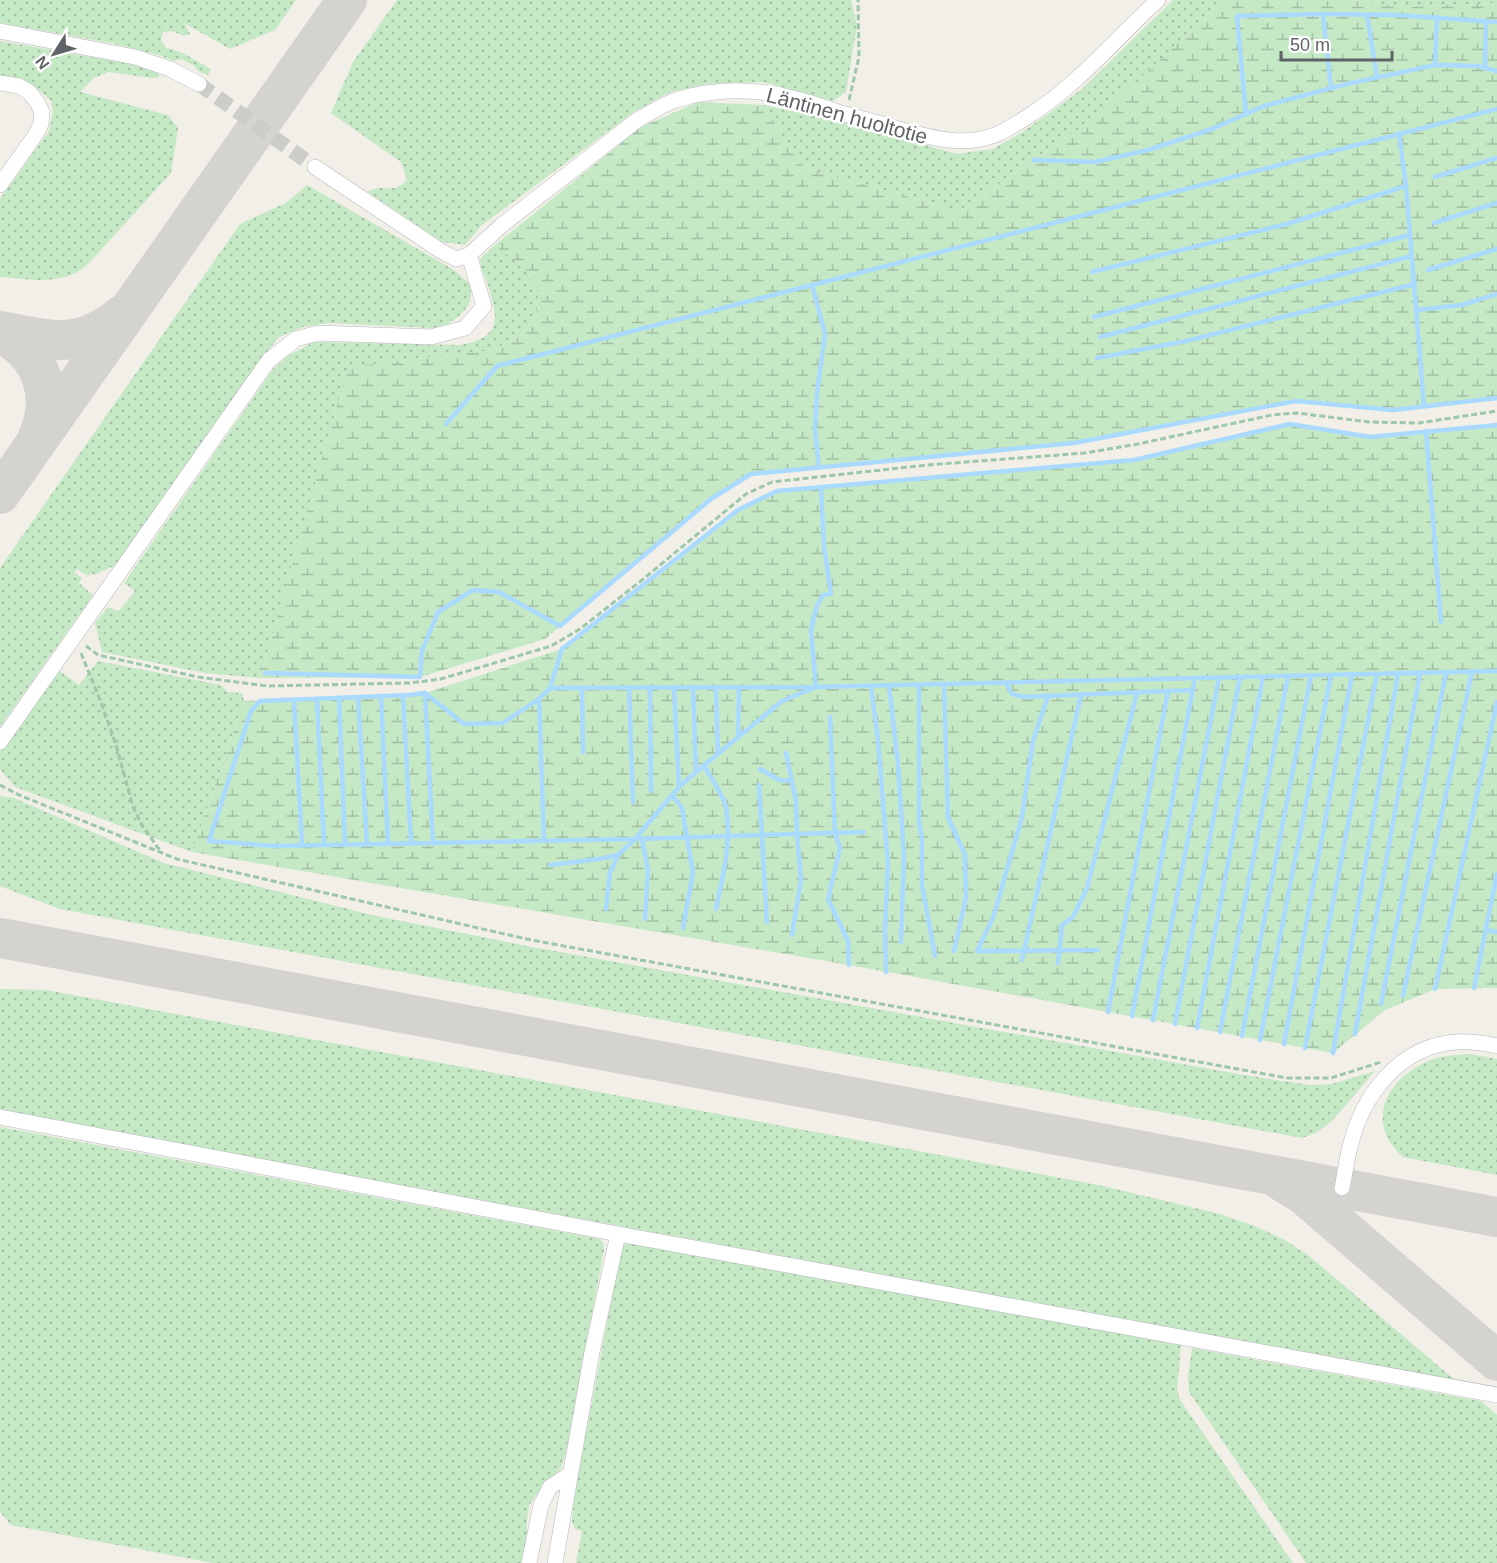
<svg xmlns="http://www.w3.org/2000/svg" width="1497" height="1563" viewBox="0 0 1497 1563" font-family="Arial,sans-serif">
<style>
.green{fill:url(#green-dots)}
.wetland{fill:url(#wetland-marsh)}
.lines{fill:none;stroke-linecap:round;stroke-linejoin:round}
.stream{stroke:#aadaff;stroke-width:4.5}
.taxiway{stroke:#d4d3d0;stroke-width:40}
.minor-tunnel{stroke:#ccccc8;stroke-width:15;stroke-dasharray:15 8;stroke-linecap:butt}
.minor-casing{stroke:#b5b8bc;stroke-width:16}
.path{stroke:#9cc7a9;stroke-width:3;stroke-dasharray:6 3;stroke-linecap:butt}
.minor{stroke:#fff;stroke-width:15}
.labels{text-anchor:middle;stroke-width:5;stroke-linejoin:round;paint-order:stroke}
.street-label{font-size:21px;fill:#5f6368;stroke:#fff}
</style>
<defs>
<pattern id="green-dots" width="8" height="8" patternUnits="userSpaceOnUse" patternTransform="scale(1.5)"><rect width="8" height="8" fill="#c5e8c5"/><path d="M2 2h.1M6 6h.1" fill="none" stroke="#a3c0a4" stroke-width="1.8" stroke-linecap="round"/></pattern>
<pattern id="wetland-marsh" width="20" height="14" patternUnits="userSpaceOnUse" patternTransform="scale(1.5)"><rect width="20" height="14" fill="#c5e8c5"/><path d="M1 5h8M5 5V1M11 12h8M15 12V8" fill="none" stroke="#a3c0a4"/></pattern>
</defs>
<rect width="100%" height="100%" fill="#f1efe8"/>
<!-- green -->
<g class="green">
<path d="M0,0H296L275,30L230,49L184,23L190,34L184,36L172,31L163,32L161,40L166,48C183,51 196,61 211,69L208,75L198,71L193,65L181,59L174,61L162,56L111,43L0,23Z"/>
<path d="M397,0H851L857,26L846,92L833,101L763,82L706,84L668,93L634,112L482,225L465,245L442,242L368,192C385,182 392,196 407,180L401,162L331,113L353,62Z"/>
<path d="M1173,0H1225L1101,114L959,211L802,167L763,105L827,118L957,154L993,149L1024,131L1081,90Z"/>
<path d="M1351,0H1497V3L1405,7Z"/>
<path d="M0,41L131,64L158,73L159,77L153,78L108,72L94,78L80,92L168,115L178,128L171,173L88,264C63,287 31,279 0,277V199L49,131L53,112L51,101L39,90L25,81L0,76Z"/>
<path d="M307,185L454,270L470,284L471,297L468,306L459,316L448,324L433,328L328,323L303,327L279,337L249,375L118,564L94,575L92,573L88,576L77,569L74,572L82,578L79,583L93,595L0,727V568L240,224L286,203Z"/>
<path d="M495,245L525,269L538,292L537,315L521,334L494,350L348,367L260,678L205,673L102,652L95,623L108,607L119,611L135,591L124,583L274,368L289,355L314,342L460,345C504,337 498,317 487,282C484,274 480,268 480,259Z"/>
<path d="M98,661L221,685L228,692L242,693L244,701L192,852L15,787L0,769V751L58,670L79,685Z"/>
<path d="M0,796L14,798L164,863L376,916L527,946L1238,1074L1310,1085L1332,1084L1375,1071L1332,1121L1316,1133L1302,1138L60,909L0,886Z"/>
<path d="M0,989L46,990L956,1158L1103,1186L1220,1214L1252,1225L1283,1239L1308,1255L1456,1381L0,1111Z"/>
<path d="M1470,1054L1497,1059V1175L1403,1157C1368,1125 1382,1086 1420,1065C1435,1056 1453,1055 1470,1054Z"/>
<path d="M0,1127L600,1239L603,1242L604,1250L566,1452L561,1468L536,1495L529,1506L527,1519V1536L522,1563H213L11,1525L0,1512Z"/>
<path d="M629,1243L1181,1345L1177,1390L1180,1400L1293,1563H576L582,1531L575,1529L572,1522L574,1497L621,1249L623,1245Z"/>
<path d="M1192,1348L1481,1401L1497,1415V1563H1306L1189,1392L1188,1377Z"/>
</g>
<!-- wetland -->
<g class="wetland">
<path d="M1225,0H1351L1405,7L1497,3V398L1393,410L1296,401L1074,443L751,474L711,499L545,639L420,677L260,678L348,367L494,350L521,334L537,315L538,292L525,269L495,245L641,127L698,102L763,105L802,167L959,211L1101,114Z"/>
<path d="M1290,424L1370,436L1497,425V988L1435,989L1385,1010L1333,1053L849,965L192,852L244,701L409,695L425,693L562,649L738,510L777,491L1134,460Z"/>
</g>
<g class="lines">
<!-- stream -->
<g class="stream">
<path d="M1323,14L1395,15L1497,22"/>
<path d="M1367,15L1377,77"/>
<path d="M1435,65L1437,17"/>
<path d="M1485,68L1486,21"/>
<path d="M1246,114L1237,16L1323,14L1331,88"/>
<path d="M1399,133L1406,186L1424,406"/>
<path d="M1034,160L1095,162L1148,150L1212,129L1264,106L1347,84L1435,65L1478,66L1497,71"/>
<path d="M1435,177L1497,158"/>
<path d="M1434,223L1497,203"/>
<path d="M1428,270L1497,249"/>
<path d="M1092,272L1287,224L1406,186"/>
<path d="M812,285L825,334L817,393L815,429L819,467"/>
<path d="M1417,310L1462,305L1497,294"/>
<path d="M1094,317L1410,235"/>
<path d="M1100,337L1412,256"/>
<path d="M1097,358L1186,341L1415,284"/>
<path d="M446,424L497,366L1497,109"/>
<path d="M1426,431L1441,622"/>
<path d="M265,673L420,677L422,651L438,612L473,590L499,592L560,626L711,499L751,474L1074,443L1296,401L1393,410L1497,398"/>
<path d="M1006,683L1012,694L1023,697L1193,690"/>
<path d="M944,684L948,817L965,855L966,898L954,951"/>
<path d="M889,685L898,764L904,857L901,942"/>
<path d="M919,685V822L922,838V885L935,956"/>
<path d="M871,686L878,740L888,864L885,929L886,972"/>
<path d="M629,687L633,802"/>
<path d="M650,687L651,791"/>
<path d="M674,687L679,787"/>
<path d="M693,687L696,772"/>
<path d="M716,687L718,754"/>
<path d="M582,688L583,752"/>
<path d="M549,689L550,688L816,687L811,630L817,606L823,595L831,594L824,546L821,487"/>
<path d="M425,693L464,724L503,723L539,699L550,688L562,649L738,510L777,491L1134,460L1290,424L1370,437L1497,425"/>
<path d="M381,696L388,843"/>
<path d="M403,696L411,842"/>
<path d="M1048,696L1033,741L1022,817L993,918L977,951L1098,950"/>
<path d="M358,697L367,843"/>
<path d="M339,698L345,843"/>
<path d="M317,699L324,844"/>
<path d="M539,699L544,840"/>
<path d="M294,700L302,845"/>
<path d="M830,717L835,833L840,848L828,899L848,941L849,965"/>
<path d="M738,737L739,687"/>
<path d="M786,753L796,801L797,834L801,880L792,935"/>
<path d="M704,766C710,776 724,797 726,807C732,841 723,876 716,909"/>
<path d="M760,769L779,780L792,781"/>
<path d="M759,785L767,922"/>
<path d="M672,795L682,808L693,873L683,928"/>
<path d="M642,839L648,870L645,919"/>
<path d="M433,842L425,693L409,695L260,701L251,711L209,841L274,846L635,839L679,787L696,772L782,701L816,687L1497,671"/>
<path d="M550,865L599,859L618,855"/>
<path d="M606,909L610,873L618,855L635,839L864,832"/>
<path d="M1486,930L1497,932"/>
<path d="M1022,960L1081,695"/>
<path d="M1058,963L1062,925L1073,917L1087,888L1137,693"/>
<path d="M1474,988L1497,874"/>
<path d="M1435,989L1497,702"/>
<path d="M1403,996L1472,672"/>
<path d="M1381,1004L1446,673"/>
<path d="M1108,1012L1168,691"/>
<path d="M1132,1016L1195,678"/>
<path d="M1153,1020L1219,678"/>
<path d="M1175,1024L1240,677"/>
<path d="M1197,1028L1263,677"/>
<path d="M1220,1032L1288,676"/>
<path d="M1355,1034L1420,673"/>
<path d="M1242,1036L1311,676"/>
<path d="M1260,1040L1331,675"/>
<path d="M1284,1044L1352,675"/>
<path d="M1305,1048L1377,674"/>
<path d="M1333,1053L1398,674"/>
</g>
<!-- taxiway -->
<g class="taxiway">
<path d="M0,331C51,340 78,351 122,315"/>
<path d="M0,333C42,353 56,396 38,437"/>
<path d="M0,494L347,0"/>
<path d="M0,938L1497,1217"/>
<path d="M1281,1181L1304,1195L1497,1361"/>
</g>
<!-- minor-tunnel -->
<path class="minor-tunnel" d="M199,84L315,167"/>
<!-- minor casing -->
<g class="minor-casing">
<g id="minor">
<path d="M0,31L135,57L170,69L199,84"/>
<path d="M0,83L19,86L29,92L37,102L42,112L41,124L36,134L0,185"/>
<path d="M315,167L441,251L456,259L469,255L502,225L636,121C649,113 662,105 676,100C713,88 756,88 793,98C811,102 828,109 845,114C864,119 883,124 902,130C933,138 963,147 995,135C1008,130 1019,122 1030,115C1080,83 1115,39 1158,0"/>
<path d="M0,742L269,360L296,339L318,333L431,337L465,328L484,306L469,255"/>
<path d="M0,1117L618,1234L1497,1395"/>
<path d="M1342,1188C1345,1175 1346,1161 1350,1147C1362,1096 1399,1046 1456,1042C1470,1041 1483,1043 1497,1046"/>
<path d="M529,1563L541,1505L550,1487L570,1474"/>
<path d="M555,1563L592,1352L618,1234"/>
</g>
</g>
<!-- path -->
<g class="path">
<path d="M849,100L859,57L858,0"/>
<path d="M86,646L98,655L198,677L267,686L409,683L441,679L551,646L580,629L642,580L746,494L772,482L927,465L1085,453L1138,444L1272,415L1297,413L1369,422L1419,423L1497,411"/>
<path d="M81,653L102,705L116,745L133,807L143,827L161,852"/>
<path d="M0,785L19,795L177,859L531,940L1287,1078H1331L1381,1062"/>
</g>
<!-- minor -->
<use href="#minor" class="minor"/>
</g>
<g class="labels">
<!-- street labels -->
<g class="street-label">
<text transform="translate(847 116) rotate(15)" y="7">Läntinen huoltotie</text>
</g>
</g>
<!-- north arrow -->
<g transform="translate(54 54) rotate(233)" stroke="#ffffff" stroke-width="4.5" paint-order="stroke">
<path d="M0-4.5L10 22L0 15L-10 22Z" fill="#5f6368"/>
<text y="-9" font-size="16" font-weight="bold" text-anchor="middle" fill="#5f6368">N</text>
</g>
<!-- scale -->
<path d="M1281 51v9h111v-9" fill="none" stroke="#5f6368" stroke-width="3"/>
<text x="1290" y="51" font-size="18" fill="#5f6368" stroke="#ffffff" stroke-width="4.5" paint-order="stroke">50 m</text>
</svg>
